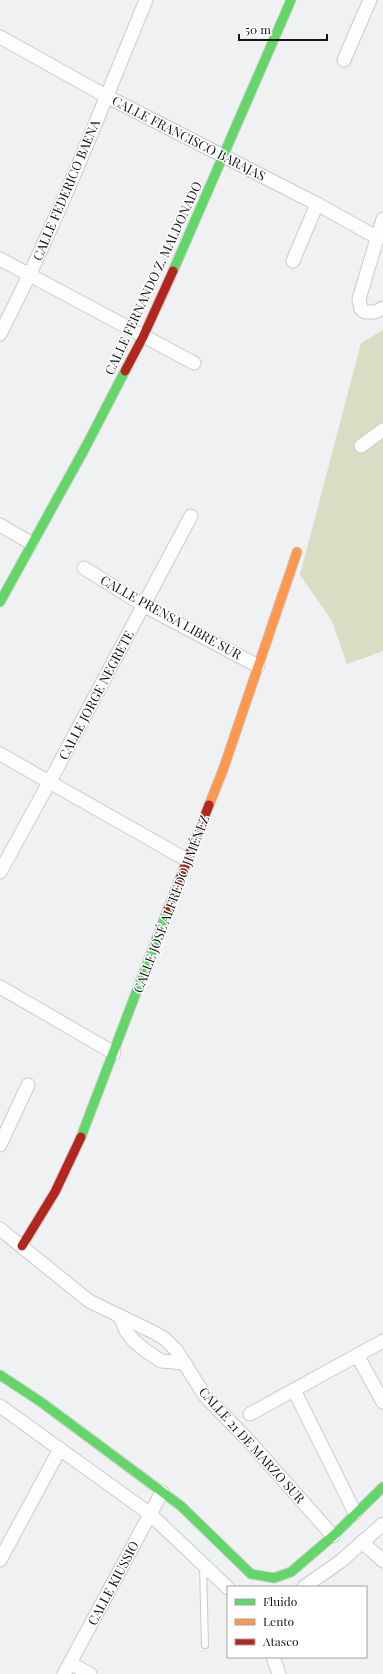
<svg xmlns="http://www.w3.org/2000/svg" width="383" height="1674" viewBox="0 0 383 1674" font-family="'Playfair Display',serif">
<style>
.green{fill:#d9ddc3}
.lines{fill:none;stroke-linecap:round;stroke-linejoin:round}
.lane-casing{stroke:#cbcbcd;stroke-width:8}
.street-casing{stroke:#cbcbcd;stroke-width:15}
.fast-casing{stroke:#cbcbcd;stroke-width:11}
.slow-casing{stroke:#cbcbcd;stroke-width:11}
.jam-casing{stroke:#cbcbcd;stroke-width:11}
.lane{stroke:#fdfdfd;stroke-width:6}
.street{stroke:#fdfdfd;stroke-width:13}
.fast{stroke:#63d668;stroke-width:9}
.slow{stroke:#ff974d;stroke-width:9}
.jam{stroke:#b3261e;stroke-width:9}
.labels{text-anchor:middle;stroke-width:3;stroke-linejoin:round;paint-order:stroke}
.street-label{font-size:13px;fill:#151617;stroke:#fff}
</style>
<rect width="100%" height="100%" fill="#f0f1f3"/>
<!-- green -->
<path class="green" d="M383,330V651L347,664L332,621L300,575L361,343Z"/>
<g class="lines">
<!-- lane casing -->
<g class="lane-casing">
<path id="lane" d="M203,1565L205,1645"/>
</g>
<!-- street casing -->
<g class="street-casing">
<g id="street">
<path d="M0,37L106,96L317,204L378,238"/>
<path d="M344,60L370,0"/>
<path d="M383,219L359,299L361,309L365,312H375L383,308"/>
<path d="M0,259L194,363"/>
<path d="M293,261L317,204"/>
<path d="M0,334C56,226 100,112 146,0"/>
<path d="M361,446L383,430"/>
<path d="M0,525L31,543"/>
<path d="M84,568L143,605L258,666"/>
<path d="M0,754L187,860"/>
<path d="M0,872L50,781L191,516"/>
<path d="M0,987L114,1053"/>
<path d="M0,1145L28,1085"/>
<path d="M0,1229L89,1301L155,1333L165,1339L176,1350L205,1396L247,1439L333,1536"/>
<path d="M120,1316L126,1331L133,1340L146,1351L161,1361L185,1363"/>
<path d="M357,1355L383,1402"/>
<path d="M294,1390L355,1513"/>
<path d="M0,1406L150,1514L228,1588"/>
<path d="M250,1414L383,1341"/>
<path d="M362,1542L383,1561"/>
<path d="M0,1560L60,1449"/>
<path d="M304,1587L341,1561L383,1524"/>
<path d="M273,1657L279,1674"/>
<path d="M70,1663L90,1674"/>
<path d="M64,1674L162,1492"/>
</g>
</g>
<!-- fast casing -->
<g class="fast-casing">
<g id="fast">
<path d="M173,271L291,0"/>
<path d="M0,602L84,450L125,371"/>
<path d="M81,1137L168,909"/>
<path d="M0,1375L41,1402L181,1506L251,1574L274,1578L291,1572L333,1536L383,1487"/>
</g>
</g>
<!-- slow casing -->
<g class="slow-casing">
<path id="slow" d="M209,805L223,770L297,552"/>
</g>
<!-- jam casing -->
<g class="jam-casing">
<g id="jam">
<path d="M125,371L143,337L173,271"/>
<path d="M168,909L209,805"/>
<path d="M22,1246L55,1192L81,1137"/>
</g>
</g>
<!-- lane -->
<use href="#lane" class="lane"/>
<!-- street -->
<use href="#street" class="street"/>
<!-- fast -->
<use href="#fast" class="fast"/>
<!-- slow -->
<use href="#slow" class="slow"/>
<!-- jam -->
<use href="#jam" class="jam"/>
</g>
<g class="labels">
<!-- street labels -->
<g class="street-label">
<text transform="translate(189 138) rotate(27)" y="5">CALLE FRANCISCO BARAJAS</text>
<text transform="translate(66 190) rotate(-67)" y="5">CALLE FEDERICO BAENA</text>
<text transform="translate(153 278) rotate(-65)" y="5">CALLE FERNANDO Z. MALDONADO</text>
<text transform="translate(171 617) rotate(29)" y="5">CALLE PRENSA LIBRE SUR</text>
<text transform="translate(96 695) rotate(-62)" y="5">CALLE JORGE NEGRETE</text>
<text transform="translate(171 904) rotate(-69)" y="5">CALLE JOSÉ ALFREDO JIMÉNEZ</text>
<text transform="translate(252 1445) rotate(48)" y="5">CALLE 21 DE MARZO SUR</text>
<text transform="translate(113 1583) rotate(-62)" y="5">CALLE KIUSSIO</text>
</g>
</g>
<!-- legend -->
<rect x="227" y="1586" width="140" height="72" fill="#ffffff" stroke="#a1a2a2"/>
<rect x="235" y="1599" width="20" height="6" fill="#63d668" stroke="#a1a2a2"/>
<text x="263" y="1606" font-size="12" fill="#151617">Fluido</text>
<rect x="235" y="1619" width="20" height="6" fill="#ff974d" stroke="#a1a2a2"/>
<text x="263" y="1626" font-size="12" fill="#151617">Lento</text>
<rect x="235" y="1639" width="20" height="6" fill="#b3261e" stroke="#a1a2a2"/>
<text x="263" y="1646" font-size="12" fill="#151617">Atasco</text>
<!-- scale -->
<path d="M239 34v6h88v-6" fill="none" stroke="#151617" stroke-width="2"/>
<text x="245" y="34" font-size="12" fill="#151617" stroke="#ffffff" stroke-width="3" paint-order="stroke">50 m</text>
</svg>
